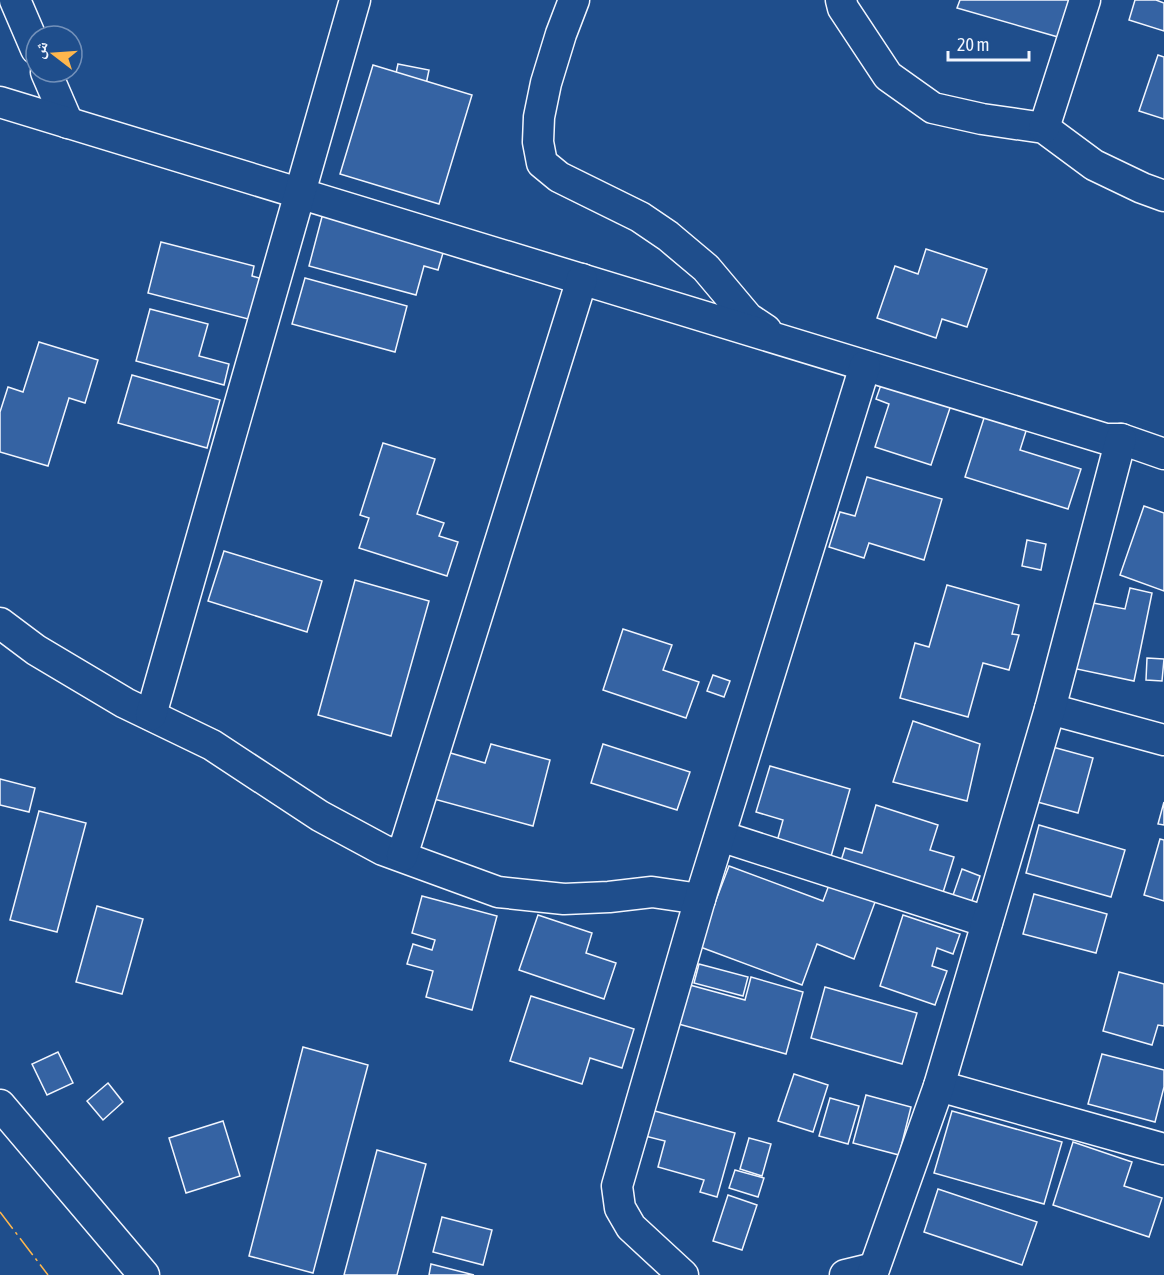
<svg xmlns="http://www.w3.org/2000/svg" width="1164" height="1275" viewBox="0 0 1164 1275" font-family="'Asap Condensed','Noto Naskh Arabic',sans-serif">
<style>
.building{fill:#3563a3;stroke:#f2f6ff;stroke-width:1.5}
.lines{fill:none;stroke-linecap:round;stroke-linejoin:round}
.minor-casing{stroke:#f2f6ff;stroke-width:33}
.minor{stroke:#1f4e8c;stroke-width:30}
.power{stroke:#ffb74d;stroke-width:1.5;stroke-dasharray:21 4.5 3 4.5;stroke-linecap:butt}
</style>
<rect width="100%" height="100%" fill="#1f4e8c"/>
<!-- building -->
<g class="building">
<path d="M960,0H1069L1058,37L957,8Z"/>
<path d="M1135,0H1156L1164,3V31L1129,20Z"/>
<path d="M1158,55L1164,57V119L1139,111Z"/>
<path d="M398,64L429,70L424,94L393,87Z"/>
<path d="M373,65L472,95L439,204L340,174Z"/>
<path d="M323,213L445,246L438,270L424,266L416,295L309,266Z"/>
<path d="M161,242L254,266L252,276L266,280L256,321L148,293Z"/>
<path d="M926,249L987,269L967,327L942,319L936,338L877,318L895,266L918,274Z"/>
<path d="M305,278L407,306L395,352L292,324Z"/>
<path d="M150,309L208,324L199,356L229,364L224,385L136,361Z"/>
<path d="M39,342L98,360L85,403L69,398L48,466L0,452V412L8,387L23,392Z"/>
<path d="M132,375L220,400L207,448L118,423Z"/>
<path d="M883,379L952,402L931,465L875,447L889,404L876,399Z"/>
<path d="M985,415L1027,428L1020,450L1081,469L1068,509L965,477Z"/>
<path d="M383,443L435,459L417,514L444,523L439,536L458,542L447,576L359,548L369,518L360,515Z"/>
<path d="M867,477L942,499L924,560L869,543L864,558L829,547L840,512L855,516Z"/>
<path d="M1144,506L1164,513V591L1120,575Z"/>
<path d="M1027,540L1046,544L1041,570L1022,566Z"/>
<path d="M224,551L322,581L307,632L208,601Z"/>
<path d="M355,580L429,601L391,736L318,715Z"/>
<path d="M947,585L1019,605L1012,634L1019,635L1009,670L983,663L968,717L900,698L915,643L929,647Z"/>
<path d="M1130,588L1152,593L1134,681L1072,668L1082,601L1125,609Z"/>
<path d="M623,629L672,645L663,670L699,682L686,718L603,690Z"/>
<path d="M1147,658L1164,659L1162,681L1146,680Z"/>
<path d="M713,675L730,681L724,697L707,691Z"/>
<path d="M913,721L980,744L967,801L893,782Z"/>
<path d="M491,744L550,760L533,826L434,799L447,752L485,763Z"/>
<path d="M603,744L690,772L677,810L591,783Z"/>
<path d="M1049,746L1093,758L1078,813L1030,800Z"/>
<path d="M770,766L850,789L830,860L776,845L783,820L756,812Z"/>
<path d="M0,779L35,788L29,812L0,805Z"/>
<path d="M1164,802V825L1158,824Z"/>
<path d="M876,805L938,825L930,850L954,857L941,899L839,867L845,848L862,853Z"/>
<path d="M39,811L86,823L57,932L10,920Z"/>
<path d="M1039,825L1125,850L1111,897L1026,873Z"/>
<path d="M1160,839L1164,840V901L1144,895Z"/>
<path d="M729,866L823,901L832,877L878,894L854,959L817,944L802,985L695,945L708,921Z"/>
<path d="M962,869L980,876L969,910L950,904Z"/>
<path d="M1034,894L1107,914L1096,953L1023,934Z"/>
<path d="M422,896L497,916L472,1010L426,997L433,971L407,964L413,944L432,950L435,940L412,933Z"/>
<path d="M97,906L143,919L122,994L76,982Z"/>
<path d="M538,915L592,933L586,953L616,963L604,999L519,970Z"/>
<path d="M903,915L960,934L953,954L937,948L932,966L947,971L935,1005L880,986Z"/>
<path d="M699,964L748,977L743,996L694,983Z"/>
<path d="M1119,972L1164,984V1026L1158,1025L1152,1045L1103,1031Z"/>
<path d="M751,977L803,992L786,1054L675,1023L686,984L745,1000Z"/>
<path d="M825,987L917,1013L902,1064L811,1038Z"/>
<path d="M531,996L634,1029L622,1068L590,1058L582,1084L510,1061Z"/>
<path d="M303,1047L368,1065L313,1273L249,1256Z"/>
<path d="M58,1052L73,1083L47,1095L32,1064Z"/>
<path d="M1102,1054L1164,1070V1087L1155,1122L1088,1104Z"/>
<path d="M794,1074L828,1085L813,1132L778,1121Z"/>
<path d="M108,1083L123,1102L103,1120L87,1101Z"/>
<path d="M866,1095L911,1107L899,1155L853,1143Z"/>
<path d="M830,1098L859,1106L848,1144L819,1136Z"/>
<path d="M644,1108L735,1133L717,1197L700,1192L704,1180L658,1167L665,1141L637,1134Z"/>
<path d="M952,1111L1062,1142L1044,1204L934,1173Z"/>
<path d="M223,1121L240,1176L186,1193L169,1138Z"/>
<path d="M749,1138L771,1144L762,1176L740,1169Z"/>
<path d="M1073,1142L1132,1162L1124,1186L1162,1198L1149,1237L1053,1205Z"/>
<path d="M377,1150L426,1164L397,1275H344Z"/>
<path d="M735,1170L764,1178L758,1197L729,1188Z"/>
<path d="M938,1189L1037,1222L1022,1265L924,1232Z"/>
<path d="M728,1195L757,1205L742,1250L713,1241Z"/>
<path d="M442,1217L492,1230L483,1265L433,1252Z"/>
<path d="M431,1264L474,1275H429Z"/>
</g>
<g class="lines">
<!-- minor casing -->
<g class="minor-casing">
<g id="minor">
<path d="M15,0L36,49"/>
<path d="M574,0L561,34L546,83L539,117L538,142L542,163L559,177L640,217L668,236L706,268L748,318L766,330"/>
<path d="M841,0L843,8L888,76L933,108L982,119L1044,128L1094,165L1142,188L1164,196"/>
<path d="M46,72L68,123"/>
<path d="M0,102L1106,439H1121L1164,454"/>
<path d="M1044,128L1085,0"/>
<path d="M0,623L36,650L125,703L212,745L320,816L383,850L498,892L564,899L609,897L652,892L700,899"/>
<path d="M1050,709L1164,740"/>
<path d="M151,715L355,0"/>
<path d="M720,836L987,922"/>
<path d="M402,856L582,279"/>
<path d="M939,1086L1164,1149"/>
<path d="M0,1105L144,1275"/>
<path d="M683,1275L631,1227L620,1208L617,1186L700,899L865,366"/>
<path d="M845,1275L874,1268"/>
<path d="M872,1275L939,1086L1050,709L1121,439"/>
</g>
</g>
<!-- minor -->
<use href="#minor" class="minor"/>
<!-- power -->
<path class="power" d="M0,1212L48,1275"/>
</g>
<!-- north arrow -->
<g transform="translate(54 54) rotate(287)"><circle r="28" fill="#1f4e8c" stroke="#7391ba" stroke-width="1.5"/>
<path d="M0-4.5L10 22L0 15L-10 22Z" fill="#ffb74d"/>
<text y="-9" font-size="16" font-weight="bold" text-anchor="middle" fill="#f2f6ff">ش</text>
</g>
<!-- scale -->
<path d="M948 51v9h81v-9" fill="none" stroke="#f2f6ff" stroke-width="3"/>
<text x="957" y="51" font-size="18" fill="#f2f6ff" stroke="#1f4e8c" stroke-width="4.5" paint-order="stroke">20 m</text>
</svg>
